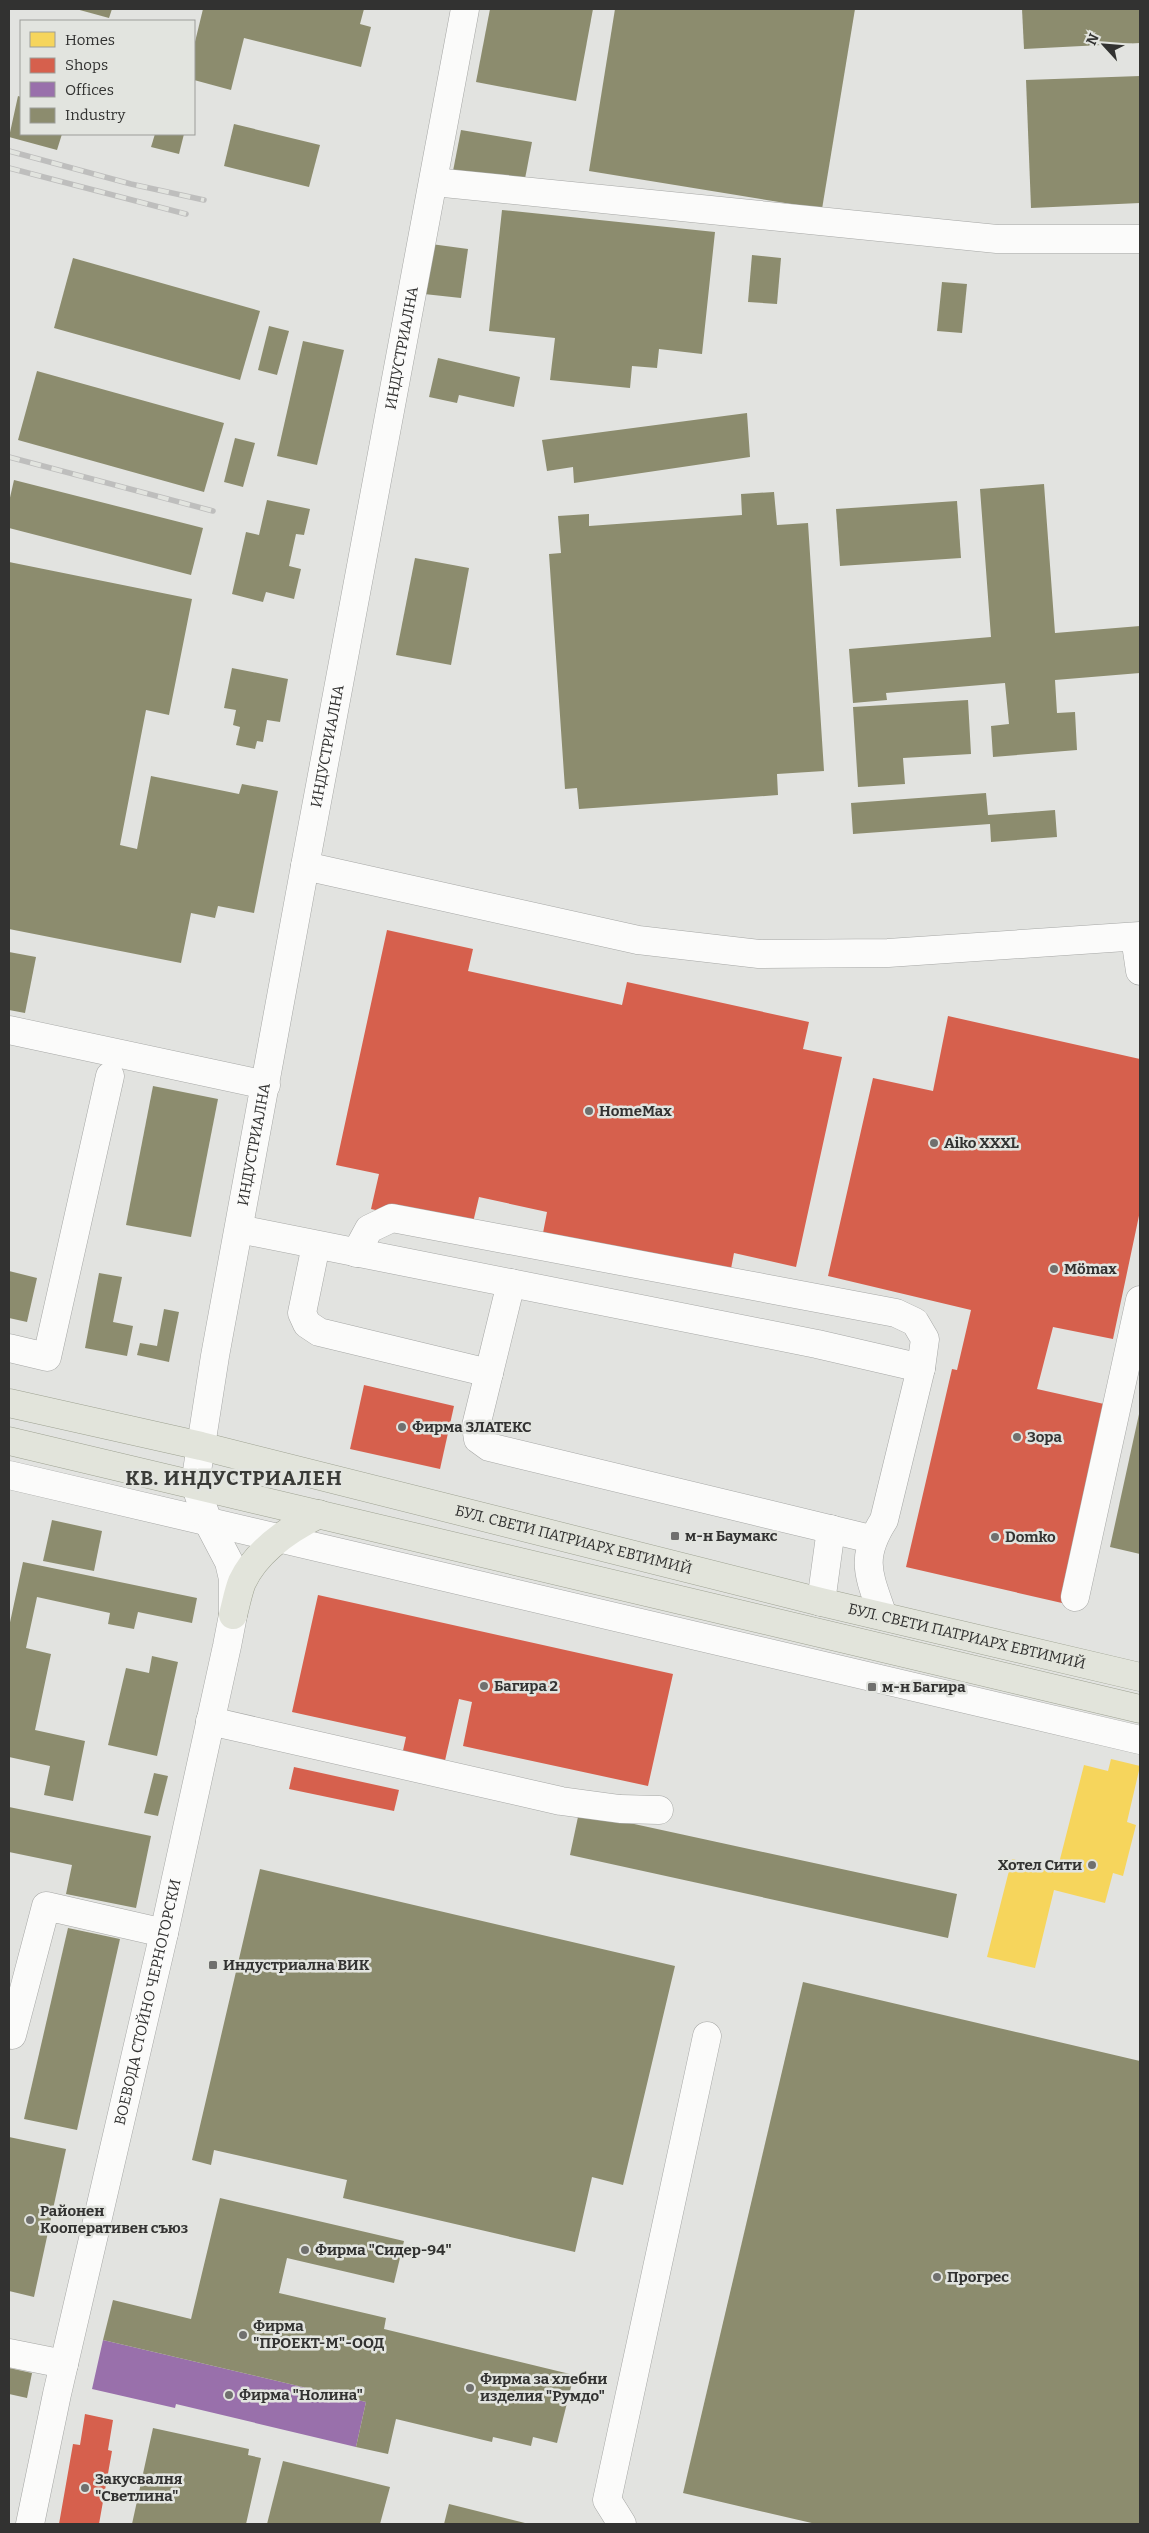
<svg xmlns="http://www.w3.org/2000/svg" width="1149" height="2533" viewBox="0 0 1149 2533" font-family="Bitter,serif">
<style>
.homes{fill:#f6d55c}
.shops{fill:#d6604d}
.offices{fill:#9970ab}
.industry{fill:#8c8c6e}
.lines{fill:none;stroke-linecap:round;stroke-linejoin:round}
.minor-casing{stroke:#a6a7a5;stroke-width:29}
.major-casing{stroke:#9ea292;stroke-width:29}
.minor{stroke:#fbfbfa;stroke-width:28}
.major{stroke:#e2e4db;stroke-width:28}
.rail-casing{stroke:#bebebd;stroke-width:5.5}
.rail{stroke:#e2e4df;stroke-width:4;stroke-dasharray:11;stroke-linecap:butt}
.poi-dot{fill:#70706e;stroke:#e2e4df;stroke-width:2}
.labels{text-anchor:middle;stroke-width:5;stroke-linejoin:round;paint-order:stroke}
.street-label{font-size:15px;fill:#323231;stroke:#e2e4df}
.poi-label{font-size:15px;font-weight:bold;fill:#323231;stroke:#e2e4df;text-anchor:start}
.district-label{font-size:20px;font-weight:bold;letter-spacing:1px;fill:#3a3b37;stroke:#e2e4df}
</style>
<rect width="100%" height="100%" fill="#e2e3e0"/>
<!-- homes -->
<path class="homes" d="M1111,1759L1140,1766L1127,1822L1136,1825L1123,1876L1113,1873L1105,1903L1054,1890L1035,1968L987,1957L1012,1859L1057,1871L1084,1765L1108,1771Z"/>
<!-- shops -->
<g class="shops">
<path d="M387,930L473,949L468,971L622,1005L627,982L809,1022L803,1049L842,1057L796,1267L734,1253L730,1274L543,1233L547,1212L479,1197L471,1231L371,1209L379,1174L336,1165Z"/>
<path d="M948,1016L1140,1059V1211L1113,1339L1053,1327L1037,1389L1104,1404L1062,1603L906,1567L952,1369L957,1370L971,1310L828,1276L873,1078L933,1091Z"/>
<path d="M364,1385L454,1406L440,1469L350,1449Z"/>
<path d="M318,1595L673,1674L648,1786L463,1746L472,1702L459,1699L444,1765L402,1755L406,1737L292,1712Z"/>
<path d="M294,1767L399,1790L394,1811L289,1789Z"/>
<path d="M85,2414L113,2420L108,2450L112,2451L99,2524H59L73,2444L80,2445Z"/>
</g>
<!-- offices -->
<path class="offices" d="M103,2340L366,2402L356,2447L176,2404L175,2408L92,2389Z"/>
<!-- industry -->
<g class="industry">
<path d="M76,9H112L109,18Z"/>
<path d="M203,9H364L360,24L371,27L361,67L244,38L231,90L194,80V46Z"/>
<path d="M490,9H593L576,101L476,82Z"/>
<path d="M615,9H855L822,209L589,171Z"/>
<path d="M1022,9H1140V43L1024,49Z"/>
<path d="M1140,76V203L1031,208L1026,80Z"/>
<path d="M18,96L21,97V134H62L57,150L9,137Z"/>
<path d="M234,124L320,145L309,187L224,166Z"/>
<path d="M461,130L532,142L524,184L453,171Z"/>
<path d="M155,134H184L179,154L151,147Z"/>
<path d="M502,210L715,232L702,354L659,349L657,368L632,366L630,388L550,380L555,338L489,331Z"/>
<path d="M431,244L468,249L461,298L424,294Z"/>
<path d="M752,255L781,258L777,304L748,302Z"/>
<path d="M73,258L260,311L240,380L54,328Z"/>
<path d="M942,282L967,284L962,333L937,331Z"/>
<path d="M269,326L289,331L277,375L258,370Z"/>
<path d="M303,341L344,350L317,465L277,456Z"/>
<path d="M438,358L520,377L514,407L459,395L457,403L429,397Z"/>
<path d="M37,371L224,423L204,492L18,440Z"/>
<path d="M747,413L750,457L574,483L573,467L547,471L542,440Z"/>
<path d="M235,438L255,443L243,487L224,482Z"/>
<path d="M14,480L203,528L191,575L9,528V502Z"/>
<path d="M1044,484L1055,633L1140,626V673L1055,680L1057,713L1075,712L1077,750L993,757L991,726L1009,724L1005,683L886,693L887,700L853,703L849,649L991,637L980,489Z"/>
<path d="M774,492L777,525L808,523L824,771L777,774L778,795L579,809L577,788L565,789L549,554L561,553L558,516L589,514V526L742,515L741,494Z"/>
<path d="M267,500L310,509L304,535L296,534L289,566L301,569L294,599L266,592L263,602L232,594L246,532L259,535Z"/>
<path d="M957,501L961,558L840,566L836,509Z"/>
<path d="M415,558L469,568L451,665L396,655Z"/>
<path d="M9,562L192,599L169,715L146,710L120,845L137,849L151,776L239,794L242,784L278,791L254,913L218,906L215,918L191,913L181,963L9,929Z"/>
<path d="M232,668L288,679L280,722L267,720L263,742L257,741L255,749L236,745L240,727L233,725L236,710L224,708Z"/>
<path d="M968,700L971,754L903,758L905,784L858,787L853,707Z"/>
<path d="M986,793L988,815L1055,810L1057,837L991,842L990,824L853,834L851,803Z"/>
<path d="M9,952L36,957L25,1013L9,1010Z"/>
<path d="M153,1086L218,1099L191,1237L126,1225Z"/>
<path d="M9,1271L37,1278L27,1322L9,1318Z"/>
<path d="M99,1273L122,1277L113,1322L133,1326L127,1356L85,1348Z"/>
<path d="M164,1309L179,1312L169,1362L137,1355L140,1343L157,1346Z"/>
<path d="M1139,1414H1140V1554L1110,1547Z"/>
<path d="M52,1520L102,1531L94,1571L43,1561Z"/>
<path d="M23,1562L197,1598L192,1623L138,1612L134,1629L108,1624L110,1613L37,1597L26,1648L51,1654L35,1730L85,1741L73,1801L44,1795L50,1766L9,1757V1627Z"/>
<path d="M152,1656L178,1662L157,1756L108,1745L126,1668L149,1673Z"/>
<path d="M154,1773L168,1776L158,1816L144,1813Z"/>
<path d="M9,1807L151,1836L136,1908L66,1894L72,1865L9,1852Z"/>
<path d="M579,1812L957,1894L948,1938L570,1855Z"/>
<path d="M260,1869L675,1966L623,2185L592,2177L575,2252L343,2198L347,2180L214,2150L211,2165L192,2160Z"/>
<path d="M68,1928L120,1939L77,2130L24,2119Z"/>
<path d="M803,1982L1140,2061V2524H816L683,2493Z"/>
<path d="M9,2137L66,2149L34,2297L9,2291Z"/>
<path d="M220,2198L404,2241L394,2283L287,2258L279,2293L386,2318L384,2329L574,2375L557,2443L533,2437L531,2446L493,2437L492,2442L396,2419L388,2454L356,2447L366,2402L103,2340L113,2300L191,2319Z"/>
<path d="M9,2368L32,2373L27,2398L9,2394Z"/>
<path d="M153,2428L249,2449L248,2455L261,2458L246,2524H132Z"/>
<path d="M283,2461L390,2487L380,2524H267Z"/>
<path d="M449,2504L529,2524H444Z"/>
</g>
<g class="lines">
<!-- minor casing -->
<g class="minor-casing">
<g id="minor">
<path d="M434,182L997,239H1140"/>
<path d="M305,866L638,940L759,954L888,953L1140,936"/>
<path d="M1140,938L1135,937L1140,971"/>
<path d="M9,1030L266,1085"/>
<path d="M239,1229L817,1344L921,1368"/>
<path d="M316,1245L302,1313L307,1324L319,1332L489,1373"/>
<path d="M356,1253L369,1229L392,1218L896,1313L915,1322L925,1339L921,1368L884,1520C859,1559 869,1575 883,1616"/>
<path d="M511,1283L476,1426L478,1439L489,1447L871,1539"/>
<path d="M9,1348L47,1357L110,1076"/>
<path d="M9,1475L1140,1740"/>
<path d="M1075,1597L1140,1300"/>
<path d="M821,1602L831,1529"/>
<path d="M210,1721L561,1801L620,1809L659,1810"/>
<path d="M12,2035L46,1906L164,1933"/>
<path d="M9,2353L64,2364"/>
<path id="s1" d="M30,2524L57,2394L164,1933L227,1646L233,1615V1579L229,1562L208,1522L195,1484L215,1356L305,866L465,9"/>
<path d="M622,2524L607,2500L707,2036"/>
</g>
</g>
<!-- major casing -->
<g class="major-casing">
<g id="major">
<path id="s2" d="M9,1403L201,1446L821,1602L1140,1677"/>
<path d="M9,1441L1140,1709"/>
<path d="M233,1615C236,1604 238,1592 242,1582C257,1550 289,1529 319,1514"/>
</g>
</g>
<!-- minor -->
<use href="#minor" class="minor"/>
<!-- major -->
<use href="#major" class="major"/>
<!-- rail casing -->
<g class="rail-casing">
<g id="rail">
<path d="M9,151L131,184L204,200"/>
<path d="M9,168L186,214"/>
<path d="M9,457L213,511"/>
</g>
</g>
<!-- rail -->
<use href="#rail" class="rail"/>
</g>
<!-- markers -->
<g class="poi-dot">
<circle cx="589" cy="1111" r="5"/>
<circle cx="934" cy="1143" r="5"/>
<circle cx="1054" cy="1269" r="5"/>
<circle cx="402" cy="1427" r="5"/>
<circle cx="1017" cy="1437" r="5"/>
<rect x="670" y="1531" width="10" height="10" rx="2.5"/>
<circle cx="995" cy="1537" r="5"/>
<circle cx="484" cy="1686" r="5"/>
<rect x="867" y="1682" width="10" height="10" rx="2.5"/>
<circle cx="1092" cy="1865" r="5"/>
<rect x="208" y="1960" width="10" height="10" rx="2.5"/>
<circle cx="30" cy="2220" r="5"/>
<circle cx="305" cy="2250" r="5"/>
<circle cx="937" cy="2277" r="5"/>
<circle cx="243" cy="2335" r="5"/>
<circle cx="470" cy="2388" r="5"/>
<circle cx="229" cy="2395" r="5"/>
<circle cx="85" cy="2488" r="5"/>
</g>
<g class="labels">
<!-- street labels -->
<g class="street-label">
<text dy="5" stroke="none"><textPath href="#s1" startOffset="2225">ИНДУСТРИАЛНА</textPath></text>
<text dy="5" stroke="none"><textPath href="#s1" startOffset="1820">ИНДУСТРИАЛНА</textPath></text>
<text dy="5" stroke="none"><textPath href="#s1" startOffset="1415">ИНДУСТРИАЛНА</textPath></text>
<text dy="5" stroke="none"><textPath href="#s2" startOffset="581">БУЛ. СВЕТИ ПАТРИАРХ ЕВТИМИЙ</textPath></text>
<text dy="5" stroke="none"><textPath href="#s2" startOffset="986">БУЛ. СВЕТИ ПАТРИАРХ ЕВТИМИЙ</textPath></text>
<text dy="5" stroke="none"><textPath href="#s1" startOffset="535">ВОЕВОДА СТОЙНО ЧЕРНОГОРСКИ</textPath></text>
</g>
<!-- poi labels -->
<g class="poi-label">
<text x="599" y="1116">HomeMax</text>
<text x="944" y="1148">Aiko XXXL</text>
<text x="1064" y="1274">Mömax</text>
<text x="412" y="1432">Фирма ЗЛАТЕКС</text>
<text x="1027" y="1442">Зора</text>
<text x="685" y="1541">м-н Баумакс</text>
<text x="1005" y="1542">Domko</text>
<text x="494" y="1691">Багира 2</text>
<text x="882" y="1692">м-н Багира</text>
<text x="1082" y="1870" text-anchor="end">Хотел Сити</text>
<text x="223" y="1970">Индустриална ВИК</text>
<text x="40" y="2216">Районен<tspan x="40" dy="17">Кооперативен съюз</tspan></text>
<text x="315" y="2255">Фирма "Сидер-94"</text>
<text x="947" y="2282">Прогрес</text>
<text x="253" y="2331">Фирма<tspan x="253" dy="17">"ПРОЕКТ-М"-ООД</tspan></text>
<text x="480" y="2384">Фирма за хлебни<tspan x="480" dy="17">изделия "Румдо"</tspan></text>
<text x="239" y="2400">Фирма "Нолина"</text>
<text x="95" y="2484">Закусвалня<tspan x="95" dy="17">"Светлина"</tspan></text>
</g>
<!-- district labels -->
<g class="district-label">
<text x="234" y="1485">КВ. ИНДУСТРИАЛЕН</text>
</g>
</g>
<!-- border -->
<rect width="1149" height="2533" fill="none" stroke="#323231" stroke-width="20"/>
<!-- legend -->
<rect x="20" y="20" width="175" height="115" fill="#e2e4df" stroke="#9c9d99"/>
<rect x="30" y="32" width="25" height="15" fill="#f6d55c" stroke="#9c9d99"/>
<text x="65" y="45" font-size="15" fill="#323231">Homes</text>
<rect x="30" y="58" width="25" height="15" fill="#d6604d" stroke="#9c9d99"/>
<text x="65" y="70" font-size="15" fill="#323231">Shops</text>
<rect x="30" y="82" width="25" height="15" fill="#9970ab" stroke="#9c9d99"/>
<text x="65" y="95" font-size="15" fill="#323231">Offices</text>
<rect x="30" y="108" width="25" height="15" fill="#8c8c6e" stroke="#9c9d99"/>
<text x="65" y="120" font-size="15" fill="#323231">Industry</text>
<!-- north arrow -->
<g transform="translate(1104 45) rotate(296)" stroke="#e2e4df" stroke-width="4" paint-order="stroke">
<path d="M0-4L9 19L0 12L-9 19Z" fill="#323231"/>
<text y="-8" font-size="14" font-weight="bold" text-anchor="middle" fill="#323231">N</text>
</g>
</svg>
